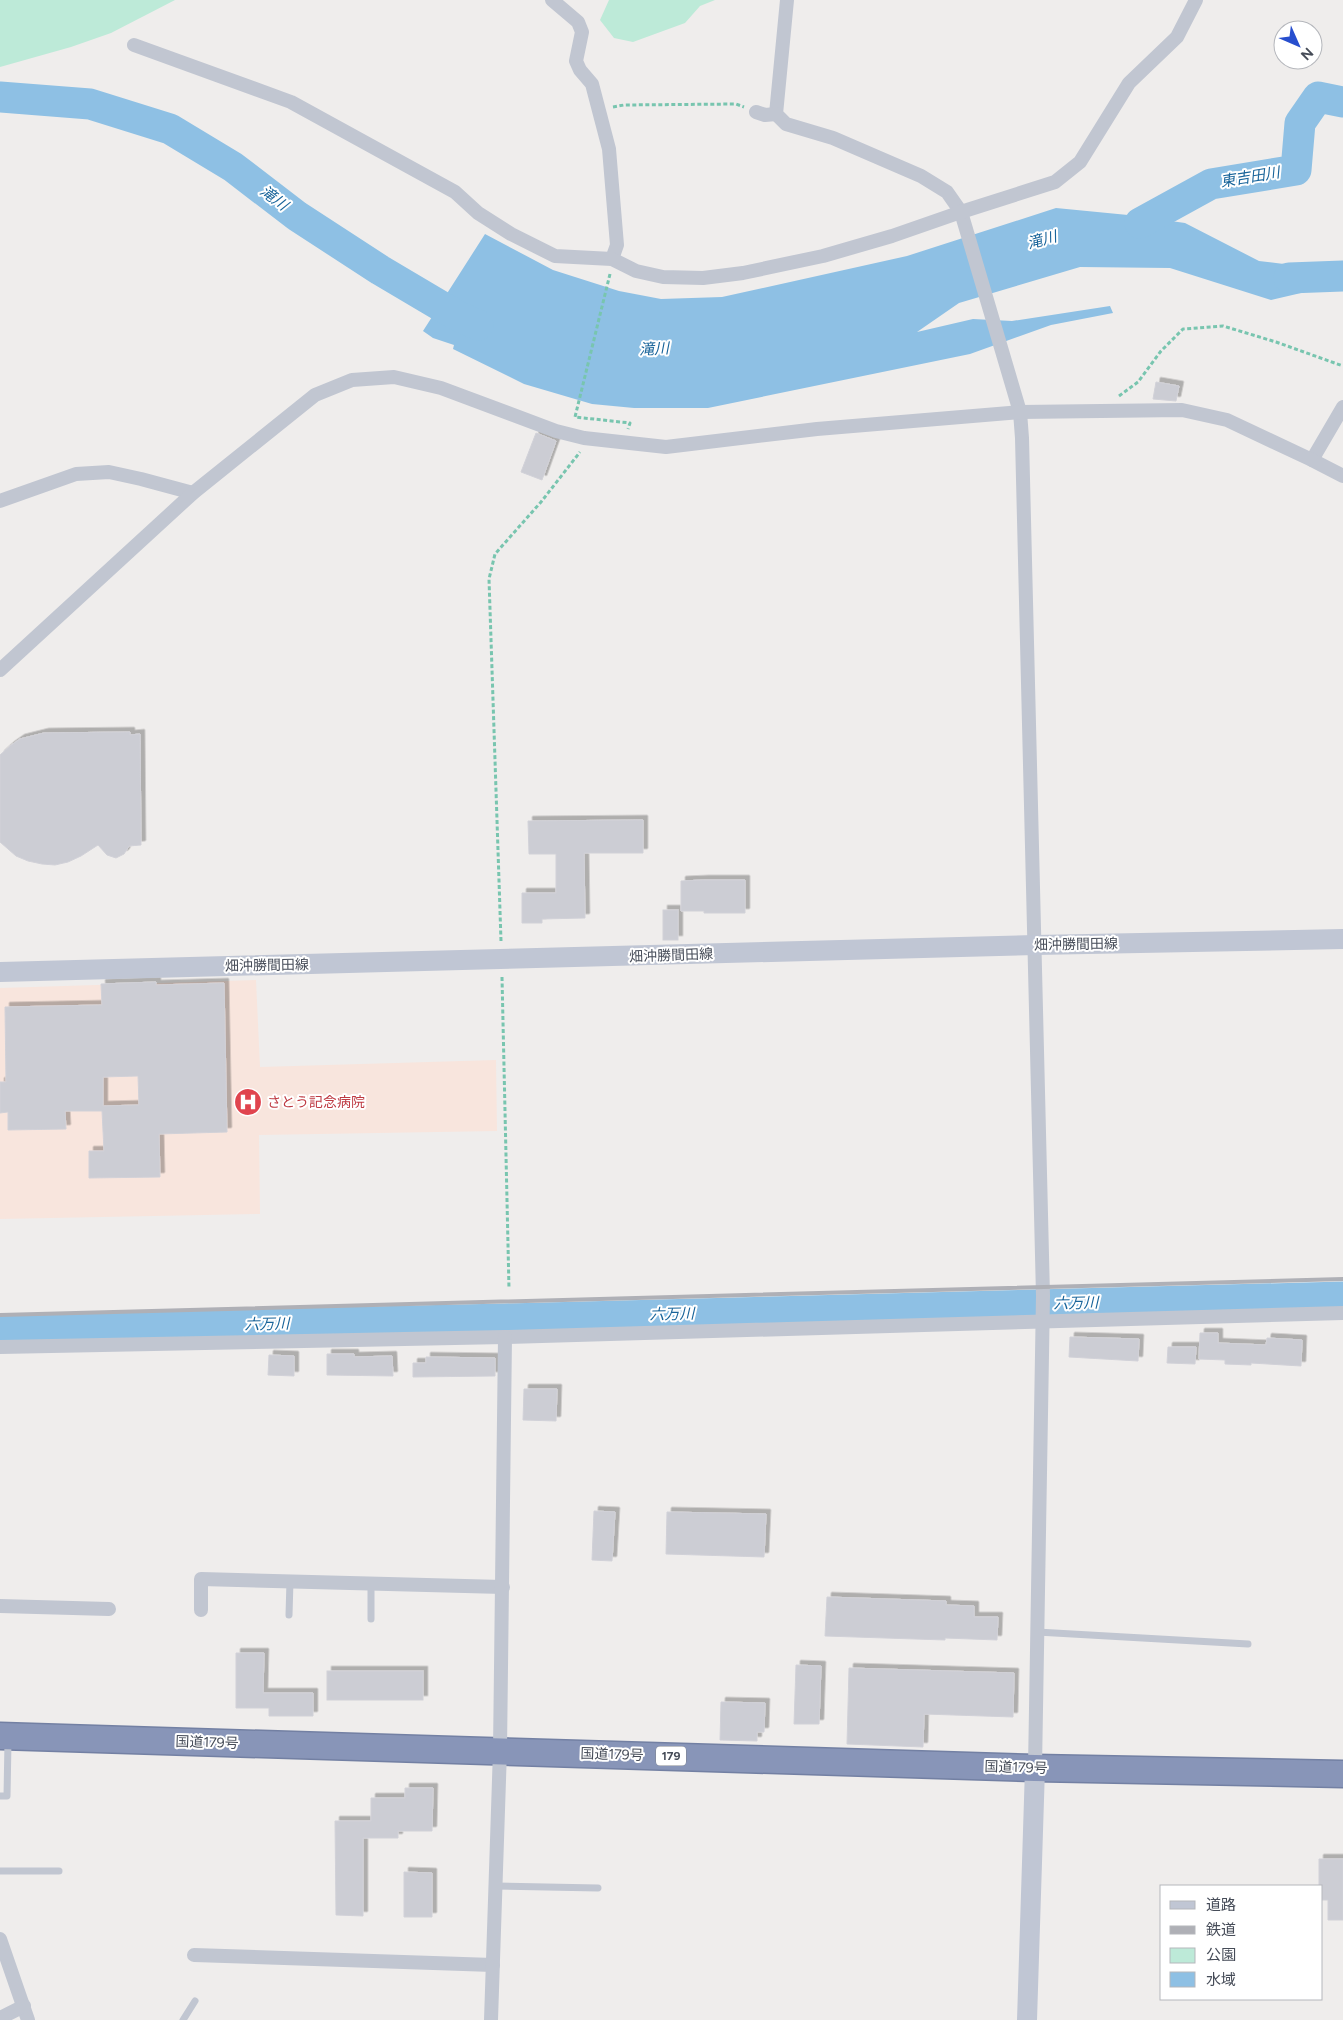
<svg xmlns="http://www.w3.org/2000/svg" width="1343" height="2020" viewBox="0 0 1343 2020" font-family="Figtree,'Noto Sans JP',sans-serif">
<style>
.medical{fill:#f8e5dd}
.green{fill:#bdead8}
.water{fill:#8ec0e4}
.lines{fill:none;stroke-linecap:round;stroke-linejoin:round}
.river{stroke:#8ec0e4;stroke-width:31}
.building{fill:#cccdd4;stroke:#d1d1d8;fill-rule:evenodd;filter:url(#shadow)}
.highway-casing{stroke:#7380a3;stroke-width:29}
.path{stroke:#78c5af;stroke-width:3;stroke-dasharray:4 2.5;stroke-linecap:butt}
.lane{stroke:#c1c6d1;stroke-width:7}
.street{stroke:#c1c6d1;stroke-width:14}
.secondary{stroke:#c0c6d4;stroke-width:20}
.highway{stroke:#8895b8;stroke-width:26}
.rail{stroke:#afb0b6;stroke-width:4}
.labels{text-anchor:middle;stroke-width:4;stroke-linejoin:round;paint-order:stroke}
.shield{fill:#fff;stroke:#7e828a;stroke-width:1}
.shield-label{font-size:12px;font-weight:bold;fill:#464c58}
.street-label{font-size:14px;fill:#464c58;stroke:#fff}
.health-label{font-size:14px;fill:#be3a42;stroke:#fff;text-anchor:start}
.water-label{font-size:15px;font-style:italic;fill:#18649a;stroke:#fff}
</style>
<defs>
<filter id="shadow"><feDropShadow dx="4.5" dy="-4.5" stdDeviation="0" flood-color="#0004"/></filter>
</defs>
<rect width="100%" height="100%" fill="#efedec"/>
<!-- medical -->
<path class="medical" d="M256,980L260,1067L496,1060L497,1131L259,1135L260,1214L0,1219V988Z"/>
<!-- green -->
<g class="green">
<path d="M0,0H175L111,33L71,47L0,67Z"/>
<path d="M609,0H715L700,6L685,23L633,42L614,38L600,20Z"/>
</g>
<!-- water -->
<path class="water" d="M1056,208L1128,215L1185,223L1259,261L1292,265L1335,263L1331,286L1271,300L1170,268L1080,267L959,303L917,332L973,319L1012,321L1110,306L1113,313L1051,325L970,354L708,408H634L592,404L524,384L453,349L454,345L433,338L423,331L485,234L553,270L619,291L661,299L722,297L907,256Z"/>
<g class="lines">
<!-- river -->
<g class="river">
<path d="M0,97L90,104L170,129L233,167L297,216L380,270L456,315L478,325"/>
<path d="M1140,223L1211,184L1296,170L1300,123L1318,97L1343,102"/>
<path d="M1289,278L1343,276"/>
<path d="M0,1330L505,1319L1343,1297"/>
</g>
</g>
<!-- building -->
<g class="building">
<path d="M1156,382L1179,386L1176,401L1153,399Z"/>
<path d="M536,433L556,441L542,480L521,472Z"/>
<path d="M130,732V735L140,734L141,845L129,846L124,854L116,858L107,855L98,845L81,856L68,862L55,865L42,864L28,861L16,856L0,842V755L10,746L20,739L44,733Z"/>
<path d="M643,820V853H584L585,918L542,919V923H522V893H556V854H529L528,821Z"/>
<path d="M704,880H745V913H704V911H681V881Z"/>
<rect x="663" y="910" width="15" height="30"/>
<path d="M156,982V985L224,983L227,1132L159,1134L160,1177L89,1178V1151H104L102,1111H65L66,1129L8,1130V1112L0,1113V1082H6L5,1007L102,1005L101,984ZM138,1076L139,1105L103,1106V1077Z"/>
<path d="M1200,1333H1218V1343L1266,1345L1267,1338L1302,1340L1301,1366L1251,1363V1365L1225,1364V1360L1199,1359Z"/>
<path d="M1070,1337L1139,1339L1138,1361L1069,1357Z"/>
<path d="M1168,1347H1196L1195,1364L1167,1363Z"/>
<path d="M327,1354H354V1357L392,1356L393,1376L327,1375Z"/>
<path d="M269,1355L294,1356V1376L268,1375Z"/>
<path d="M426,1357L495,1358V1376L413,1377V1363H426Z"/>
<path d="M524,1389H557L556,1421L523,1420Z"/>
<path d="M594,1511L615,1512L612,1561L592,1560Z"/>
<path d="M667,1512L766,1514L764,1557L666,1554Z"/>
<path d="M827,1597L946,1601V1605L974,1606V1617H998L997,1640L945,1638V1640L825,1636Z"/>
<path d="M236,1653H264L263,1693H313V1716H269V1708H236Z"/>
<path d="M796,1665L821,1666L819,1724H794Z"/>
<path d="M849,1668L1014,1673L1013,1717L924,1714L923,1747L847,1744Z"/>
<rect x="327" y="1671" width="96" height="29"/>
<path d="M721,1702L765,1703L764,1732H757V1741L720,1740Z"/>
<path d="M405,1788H433L432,1831H398V1838H363V1916L336,1915L335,1821H371V1798H405Z"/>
<path d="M1319,1859H1343V1920H1328V1900H1322V1886H1319Z"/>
<path d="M404,1872L432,1873V1917H404Z"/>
</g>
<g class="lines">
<!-- highway casing -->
<g class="highway-casing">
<path id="highway" d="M0,1736L1035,1768L1343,1774"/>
</g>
<!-- path -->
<g class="path">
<path d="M613,107L624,105L736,104L744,107"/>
<path d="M610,274L575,417L630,423L628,429"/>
<path d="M1119,396L1138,382L1161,351L1183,329L1223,326L1276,342L1343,366"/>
<path d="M501,941L489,579L495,554L541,502L580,452"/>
<path d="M502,977L509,1289"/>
</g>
<!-- lane -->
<g class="lane">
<path d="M371,1583V1619"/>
<path d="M289,1615L290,1581"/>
<path d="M1037,1632L1248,1644"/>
<path d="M0,1796H7L8,1742"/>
<path d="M0,1871H59"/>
<path d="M496,1886L598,1888"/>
<path d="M183,2020L195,2001"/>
</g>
<!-- street -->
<g class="street">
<path d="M552,0L578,22L582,32L576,61L580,70L592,84L609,149L617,245L612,259"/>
<path d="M787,0L776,114L786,124L833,138L921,176L947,192L961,212L1020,412L1022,438L1043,1296L1035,1768"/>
<path d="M134,45L291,102L455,192L478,213L511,234L555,256L612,259L636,271L663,277L703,278L743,273L823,256L892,236L961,212L1055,182L1080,162L1129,83L1177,37L1196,0"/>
<path d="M756,112L765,115L776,114"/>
<path d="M1312,460L1343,407"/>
<path d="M0,501L76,474L109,472L141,479L193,493"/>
<path d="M0,670L193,493L315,395L352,380L394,377L441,388L556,431L584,438L666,447L817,429L1020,412L1182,410L1227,420L1312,460L1343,476"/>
<path d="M0,1347L505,1337L1343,1313"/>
<path d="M0,1606L109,1609"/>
<path d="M201,1610V1579L503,1587"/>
<path d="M0,1939L28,2020"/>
<path d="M194,1955L493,1965"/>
<path d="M0,2018L24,2006"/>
<path d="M491,2020L500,1750L505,1337"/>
</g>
<!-- secondary -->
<g class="secondary">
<path d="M0,972L1035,945L1343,939"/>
<path d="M1027,2020L1035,1768"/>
</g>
<!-- highway -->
<use href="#highway" class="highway"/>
<!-- rail -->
<path class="rail" d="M0,1315L1343,1279"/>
</g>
<!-- icons -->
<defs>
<g id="hospital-disc" transform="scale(1.4375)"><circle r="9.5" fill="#e0444e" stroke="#fff"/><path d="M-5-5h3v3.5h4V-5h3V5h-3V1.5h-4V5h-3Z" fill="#fff"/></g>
</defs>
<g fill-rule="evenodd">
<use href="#hospital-disc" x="248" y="1102"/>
</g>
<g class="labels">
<!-- shield labels -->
<rect class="shield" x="656" y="1746.5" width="30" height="19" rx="4"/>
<g class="shield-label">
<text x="671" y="1760">179</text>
</g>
<!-- street labels -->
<g class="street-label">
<text transform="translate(1076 944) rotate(-1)" y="5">畑沖勝間田線</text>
<text transform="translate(671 955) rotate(-2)" y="5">畑沖勝間田線</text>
<text transform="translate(267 965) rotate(-1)" y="5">畑沖勝間田線</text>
<text transform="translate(207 1742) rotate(2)" y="5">国道179号</text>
<text transform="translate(612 1754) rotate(2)" y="5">国道179号</text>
<text transform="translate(1016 1767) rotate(2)" y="5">国道179号</text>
</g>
<!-- health labels -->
<g class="health-label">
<text x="267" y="1107">さとう記念病院</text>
</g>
<!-- water labels -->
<g class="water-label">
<text transform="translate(1250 177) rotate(-9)" y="5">東吉田川</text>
<text transform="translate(274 198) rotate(37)" y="5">滝川</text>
<text transform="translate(1042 240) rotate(-15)" y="5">滝川</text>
<text transform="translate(654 349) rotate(-3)" y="5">滝川</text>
<text transform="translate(1076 1303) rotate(-1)" y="5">六万川</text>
<text transform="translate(672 1314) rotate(-1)" y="5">六万川</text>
<text transform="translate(267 1324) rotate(-1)" y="5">六万川</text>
</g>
</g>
<!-- legend -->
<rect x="1160" y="1885" width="162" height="115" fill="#ffffff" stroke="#b5b7bc"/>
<rect x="1170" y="1901" width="25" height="8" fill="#c0c6d4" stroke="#b5b7bc"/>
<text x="1206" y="1910" font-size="15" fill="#464c58">道路</text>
<rect x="1170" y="1926" width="25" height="8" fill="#afb0b6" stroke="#b5b7bc"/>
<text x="1206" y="1935" font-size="15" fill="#464c58">鉄道</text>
<rect x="1170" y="1948" width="25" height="15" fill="#bdead8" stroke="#b5b7bc"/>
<text x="1206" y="1960" font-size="15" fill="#464c58">公園</text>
<rect x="1170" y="1972" width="25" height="15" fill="#8ec0e4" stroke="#b5b7bc"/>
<text x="1206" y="1985" font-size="15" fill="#464c58">水域</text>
<!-- north arrow -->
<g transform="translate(1298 45) rotate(135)"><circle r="24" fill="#ffffff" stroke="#b5b7bc"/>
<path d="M0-4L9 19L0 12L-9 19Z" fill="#274ece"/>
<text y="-8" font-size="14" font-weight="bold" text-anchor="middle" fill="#464c58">N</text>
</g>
</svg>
